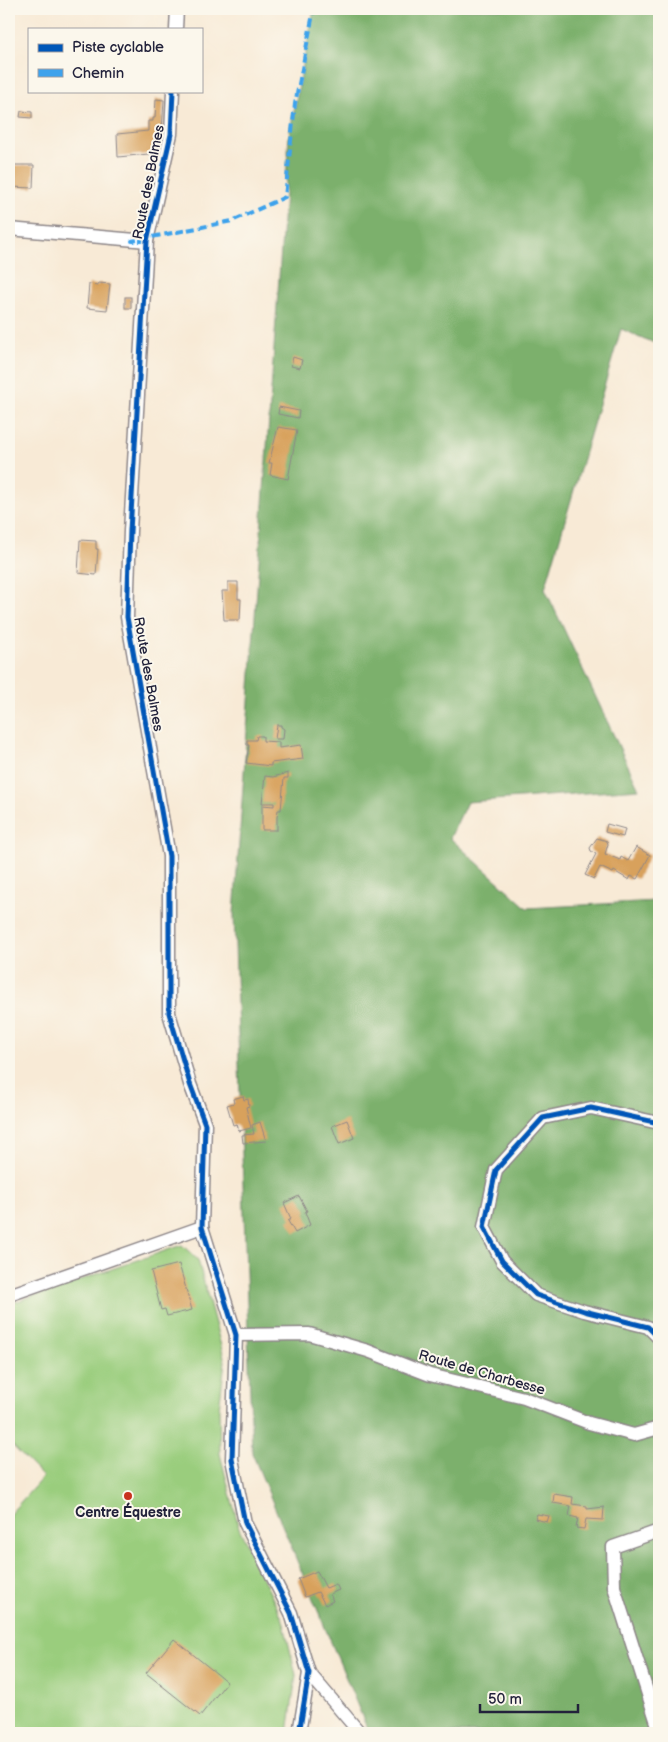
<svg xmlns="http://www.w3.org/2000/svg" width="668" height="1742" viewBox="0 0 668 1742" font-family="'Balsamiq Sans',sans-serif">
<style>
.green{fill:#9acd7d;stroke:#5e785c}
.forest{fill:#7bb06c;stroke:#4e6954}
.building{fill:#d8a15b}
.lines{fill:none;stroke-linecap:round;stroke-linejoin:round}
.minor-casing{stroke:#8d8688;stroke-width:15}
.minor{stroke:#fff;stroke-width:12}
.quiet{stroke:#3ea2ec;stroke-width:4;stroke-dasharray:8 4;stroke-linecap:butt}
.cycleway-casing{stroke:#fbf7ec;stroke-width:8}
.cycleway{stroke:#0057b8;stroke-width:5}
.poi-dot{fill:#c8321e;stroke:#fbf7ec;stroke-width:2}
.labels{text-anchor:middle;stroke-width:4;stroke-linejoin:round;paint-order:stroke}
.street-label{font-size:14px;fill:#22223b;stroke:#fbf7ec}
.poi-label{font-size:14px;font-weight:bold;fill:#22223b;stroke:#fbf7ec}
</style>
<rect width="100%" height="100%" fill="#fbf7ec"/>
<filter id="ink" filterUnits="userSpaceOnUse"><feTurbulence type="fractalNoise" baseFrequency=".02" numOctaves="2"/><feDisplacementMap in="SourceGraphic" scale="10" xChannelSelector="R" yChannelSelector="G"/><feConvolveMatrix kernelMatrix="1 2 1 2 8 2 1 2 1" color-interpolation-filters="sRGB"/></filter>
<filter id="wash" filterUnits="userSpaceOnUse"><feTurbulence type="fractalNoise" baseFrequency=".0096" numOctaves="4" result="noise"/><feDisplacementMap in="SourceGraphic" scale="20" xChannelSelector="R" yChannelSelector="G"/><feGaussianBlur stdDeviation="1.12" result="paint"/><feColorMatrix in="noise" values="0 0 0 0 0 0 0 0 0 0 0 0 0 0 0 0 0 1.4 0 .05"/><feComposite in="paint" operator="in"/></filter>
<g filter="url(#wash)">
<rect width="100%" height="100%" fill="#f8ead6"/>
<!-- green -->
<path class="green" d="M182,1245L198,1260L225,1361L219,1409L220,1454L239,1528L283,1620L296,1675L288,1733H9V1515L43,1477L9,1442V1304Z"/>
<!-- forest -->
<path class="forest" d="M314,9H659V345L621,329L545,589L639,789L467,802L450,838L527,908L656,901L659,905V1733H369L252,1453L234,914L289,136Z"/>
<g id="blocks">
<!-- building -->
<g class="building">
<path d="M156,99L164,100L161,146L159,153L118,157L117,134L148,131V121H153V118H155Z"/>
<path d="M21,111L32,112V118L20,117Z"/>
<path d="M9,165H34L33,188L10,187Z"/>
<path d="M98,283L110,284L107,310L87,308L89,284L98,285Z"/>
<rect x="125" y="297" width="6" height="11"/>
<path d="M293,357L302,360L300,368L291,366Z"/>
<path d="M279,407L299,411L298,418L278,414Z"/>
<path d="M278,427L297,430L288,479L270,475L272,463H269Z"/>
<path d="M80,540L96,541V549H98L96,575L78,573Z"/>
<path d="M228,582H238V599H241L240,620H224L222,591H228Z"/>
<path d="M277,725H281V727L284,729L283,739H275Z"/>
<path d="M257,736H263V741L279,742V748L301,745L303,759L271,763V766L246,763L249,745H247V740H256Z"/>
<path d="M288,773V778H284L281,810H278L277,817V830H262V805L274,806V803H262L265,776L273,777Z"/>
<path d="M607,824L625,829L623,837L605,832Z"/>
<path d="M597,838L607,841L608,844L605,854L620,860L621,857L628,861L636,847L650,855L637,879L631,876L629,880L614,871L613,873L600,867L594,879L585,875L596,854L591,851L590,848Z"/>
<path d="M243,1096L244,1100L248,1099L249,1106L246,1107L251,1128L239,1131L237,1124L233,1125L227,1105L234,1103L233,1099Z"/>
<path d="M347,1120L354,1138L339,1144L332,1126Z"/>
<path d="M260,1122L266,1141L243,1143L242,1135L254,1134L252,1125Z"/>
<path d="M299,1196L307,1211L305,1212L310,1225L295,1233L288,1221L291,1219L284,1203Z"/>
<path d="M179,1264L192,1310L167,1316L165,1309L161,1310L151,1271Z"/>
<path d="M554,1494L573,1497L572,1504L587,1506V1509L604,1507L603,1520L586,1519L584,1529L576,1528L578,1518L569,1516L571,1506L553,1503Z"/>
<path d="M537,1514L549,1516L547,1522L535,1519Z"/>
<path d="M317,1571L326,1588L336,1584L339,1590L330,1594L333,1601L325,1605L318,1592L305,1597L298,1579Z"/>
<path d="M174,1639L227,1682L200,1716L146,1673Z"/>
</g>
</g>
</g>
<g filter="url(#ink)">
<use href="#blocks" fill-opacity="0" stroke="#8d8688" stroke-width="1"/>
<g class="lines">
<!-- minor casing -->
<g class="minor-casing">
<g id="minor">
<path d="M176,29L177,9"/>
<path d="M173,91L171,134L147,241L130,531L127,617L169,856V1013L190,1084L205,1124L202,1227L236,1335L232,1459L245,1523L291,1613L309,1673L299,1733"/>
<path d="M9,229L147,241"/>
<path d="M659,1123L591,1108L543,1118L496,1170L484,1227L502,1261L536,1295L584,1311L648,1327L659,1338"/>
<path d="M9,1295L202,1227"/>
<path d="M236,1335L309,1334L368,1351L430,1375L524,1398L589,1423L634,1435L659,1428"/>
<path d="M659,1531L613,1547L614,1587L659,1729"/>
<path d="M309,1673L360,1733"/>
</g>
</g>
<!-- minor -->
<use href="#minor" class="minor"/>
<!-- quiet -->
<path class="quiet" d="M147,241H132L232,221L285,197L295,104L314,9"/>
<!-- cycleway casing -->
<g class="cycleway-casing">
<g id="cycleway">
<path d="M173,91L171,134L147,241L130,531L127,617L169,856V1013L190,1084L205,1124L202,1227L236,1335L232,1459L245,1523L291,1613L309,1673L299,1733"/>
<path d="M659,1123L591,1108L543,1118L496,1170L484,1227L502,1261L536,1295L584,1311L648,1327L659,1338"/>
</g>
</g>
<!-- cycleway -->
<use href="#cycleway" class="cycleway"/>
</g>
</g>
<!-- markers -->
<circle class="poi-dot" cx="128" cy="1496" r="5"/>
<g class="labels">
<!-- street labels -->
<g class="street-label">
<text transform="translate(148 182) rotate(-79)" y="5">Route des Balmes</text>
<text transform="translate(149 674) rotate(80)" y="5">Route des Balmes</text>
<text transform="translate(482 1372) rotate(16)" y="5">Route de Charbesse</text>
</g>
<!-- poi labels -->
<g class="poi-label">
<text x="128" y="1517">Centre Équestre</text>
</g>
</g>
<!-- margin -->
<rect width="668" height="1742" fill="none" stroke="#fbf7ec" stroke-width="30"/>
<!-- legend -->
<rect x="28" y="28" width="175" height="65" fill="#fbf7ec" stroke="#a4a2a5"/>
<rect x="38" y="44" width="25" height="8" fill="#0057b8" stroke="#a4a2a5"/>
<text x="72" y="52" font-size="15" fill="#22223b">Piste cyclable</text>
<rect x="38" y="69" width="25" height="8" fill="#3ea2ec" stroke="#a4a2a5"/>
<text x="72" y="78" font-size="15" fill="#22223b">Chemin</text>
<!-- scale -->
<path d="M480 1704v8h98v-8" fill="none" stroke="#22223b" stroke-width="2.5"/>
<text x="488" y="1704" font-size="15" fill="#22223b" stroke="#fbf7ec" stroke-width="4" paint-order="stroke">50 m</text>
</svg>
